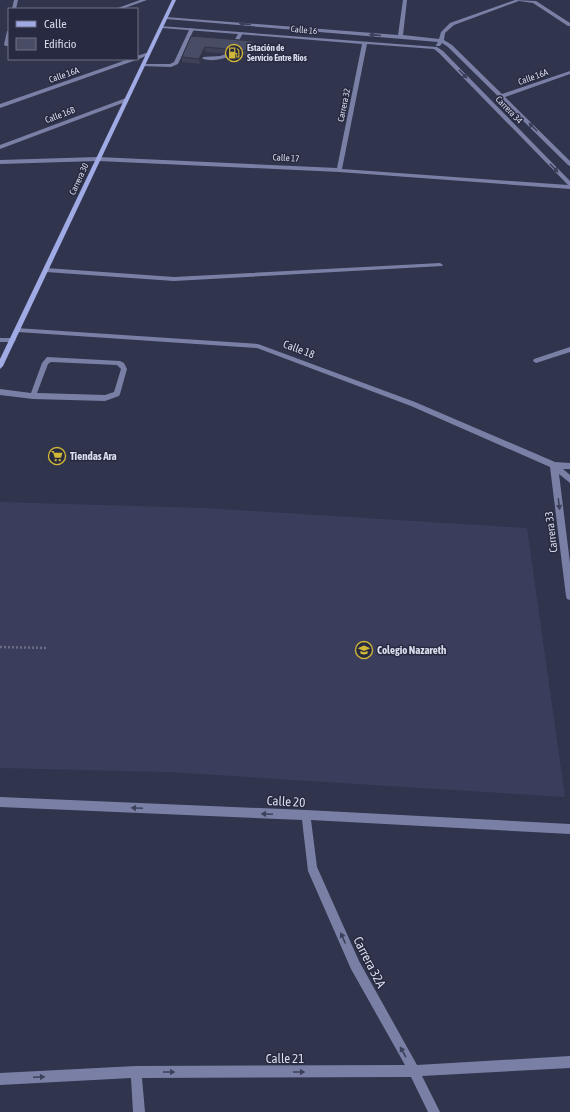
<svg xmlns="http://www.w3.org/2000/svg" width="570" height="1112" viewBox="0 0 570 1112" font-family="'Asap Condensed',sans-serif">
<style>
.built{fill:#3a3e5c}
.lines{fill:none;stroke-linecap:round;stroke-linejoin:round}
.path{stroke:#6b6e83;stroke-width:2.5;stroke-dasharray:2 2;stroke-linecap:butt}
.service{fill:#7a80a5;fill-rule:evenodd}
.minor{fill:#7a80a5;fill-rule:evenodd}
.tertiary{fill:#7a80a5;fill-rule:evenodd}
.secondary{fill:#a0aae4;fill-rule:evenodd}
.wall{fill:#3e4157}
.shaded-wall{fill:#323547}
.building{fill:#484c65;stroke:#323547}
.oneway{fill:#3c405a}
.labels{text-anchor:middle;stroke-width:3;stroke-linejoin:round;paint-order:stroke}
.far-street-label{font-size:9px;fill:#d9dceb;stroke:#272a41}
.far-poi-label{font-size:9px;font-weight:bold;fill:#d9dceb;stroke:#272a41;text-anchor:start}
.street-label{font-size:11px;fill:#d9dceb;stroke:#272a41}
.poi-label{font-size:11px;font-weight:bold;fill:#d9dceb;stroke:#272a41;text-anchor:start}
.near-street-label{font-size:13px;fill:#d9dceb;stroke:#272a41}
</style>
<rect width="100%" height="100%" fill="#30344c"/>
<!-- built -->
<path class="built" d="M0,502L204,508L527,528L565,797L168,772L0,768Z"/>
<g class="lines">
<!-- path -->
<path class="path" d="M0,647L46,648"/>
<!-- service -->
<g class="service">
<path d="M190,28L194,29L178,64L171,67L141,66V64H170L174,62Z"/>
<path d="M239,32L243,33L236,46H232V45Z"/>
<path d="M229,53H231V55C223,60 209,62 201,58L203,57L220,56Z"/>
<path d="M440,263L443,265L442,266L174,281L46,272L43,270L46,268L174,277Z"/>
<path d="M47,357L120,361L124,363L127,369L120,394L119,396L105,401L33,399L0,395V389L31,393L42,363ZM51,362L117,365L121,369L114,392L105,395L37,393L48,364Z"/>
</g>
<!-- minor -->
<g class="minor">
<path d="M14,0H18L16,9H12Z"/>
<path d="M140,0H147L122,9H115Z"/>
<path d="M403,0H407L403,35L439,39L441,32L450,23L515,0L536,1L570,23V26H568L533,3L519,1L454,25L445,33L444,40L452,45L502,94L570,71V74L505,97L570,161V166L568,165L448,47L442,43L440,46H436V45L438,42L166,19L164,18L166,17L398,35Z"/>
<path d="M160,26L437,47L443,51L570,181V189L339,172L98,161L0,164V160L98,157L337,168L362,44L162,28H160ZM367,44L434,49L439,53L568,185L342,169Z"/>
<path d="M7,31H9L8,46H6L4,45Z"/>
<path d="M146,53L150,54L139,59L0,108V104L129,59H137V56Z"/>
<path d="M126,98L128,99V101L0,149V145Z"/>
<path d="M16,328L258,344L415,402L555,462L570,463V469H563L570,475V483L559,474L570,563V600L567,599L566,596L550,467L411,406L257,348L18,332H16Z"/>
<path d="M570,347V352L536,363L533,361L534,359Z"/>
<path d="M0,797L306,810L570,824V834L311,820L317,867L359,961L417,1065L570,1056V1068L422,1076L440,1112H428L411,1077L142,1078L145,1112H133L131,1078L0,1085V1073L136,1066L405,1065L351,969L308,871L302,820L0,807Z"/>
</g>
<!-- tertiary -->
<path class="tertiary" d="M0,338H13L16,340L13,342H0Z"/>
<!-- secondary -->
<path class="secondary" d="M172,0H176L3,366L0,369V359Z"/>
</g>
<!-- wall -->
<path class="wall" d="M191,36L254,46L250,56L205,52L200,64L182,62V57Z"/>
<!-- shaded-wall -->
<g class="shaded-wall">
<path d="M253,41L254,46L250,56V51Z"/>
<path d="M205,47V52L200,64L199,59Z"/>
</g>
<!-- building -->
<path class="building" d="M191,36L253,41L250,51L205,47L199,59L182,57Z"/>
<!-- one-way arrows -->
<defs><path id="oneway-solid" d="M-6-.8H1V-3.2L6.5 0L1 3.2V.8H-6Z"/></defs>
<g class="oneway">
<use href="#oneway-solid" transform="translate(245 24) rotate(-175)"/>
<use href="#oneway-solid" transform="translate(375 35) rotate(-175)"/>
<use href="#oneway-solid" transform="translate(463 74) rotate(46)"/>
<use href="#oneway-solid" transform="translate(533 127) rotate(-135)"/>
<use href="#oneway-solid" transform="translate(554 168) rotate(46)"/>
<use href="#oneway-solid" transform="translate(559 504) rotate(83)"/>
<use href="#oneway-solid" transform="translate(137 808) rotate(-178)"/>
<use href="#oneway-solid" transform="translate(267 814) rotate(-178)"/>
<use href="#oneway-solid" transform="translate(343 938) rotate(-114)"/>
<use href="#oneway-solid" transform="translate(403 1052) rotate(-119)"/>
<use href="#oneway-solid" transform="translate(169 1072)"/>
<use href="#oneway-solid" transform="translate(299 1072)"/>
<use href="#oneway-solid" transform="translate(39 1077) rotate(-3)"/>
</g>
<!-- icons -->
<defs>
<g id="fuel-ring" transform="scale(0.9)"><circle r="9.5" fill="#272a41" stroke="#d1b736" stroke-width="1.5"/><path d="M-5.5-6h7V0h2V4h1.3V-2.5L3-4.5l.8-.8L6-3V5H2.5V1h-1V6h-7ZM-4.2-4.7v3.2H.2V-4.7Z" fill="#d1b736"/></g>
<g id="supermarket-ring" transform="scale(0.9)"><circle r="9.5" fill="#272a41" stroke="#d1b736" stroke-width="1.5"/><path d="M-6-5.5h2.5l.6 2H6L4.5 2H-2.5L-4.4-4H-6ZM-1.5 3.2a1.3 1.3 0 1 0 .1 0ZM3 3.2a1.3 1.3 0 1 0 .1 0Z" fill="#d1b736"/></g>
<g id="school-ring" transform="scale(0.9)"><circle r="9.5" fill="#272a41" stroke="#d1b736" stroke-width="1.5"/><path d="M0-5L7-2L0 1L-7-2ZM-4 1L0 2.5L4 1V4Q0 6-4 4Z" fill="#d1b736"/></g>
</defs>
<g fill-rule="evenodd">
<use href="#fuel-ring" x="234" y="53"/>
<use href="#supermarket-ring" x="57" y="456"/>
<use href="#school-ring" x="364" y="650"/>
</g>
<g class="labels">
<!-- far-street labels -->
<g class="far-street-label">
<text transform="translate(304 30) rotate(5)" y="3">Calle 16</text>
<text transform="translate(64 75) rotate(-19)" y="3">Calle 16A</text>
<text transform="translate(533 77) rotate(-20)" y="3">Calle 16A</text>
<text transform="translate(344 105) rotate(-78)" y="3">Carrera 32</text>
<text transform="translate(509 110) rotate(46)" y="3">Carrera 34</text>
<text transform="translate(60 115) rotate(-21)" y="3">Calle 16B</text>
<text transform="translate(286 158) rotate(3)" y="3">Calle 17</text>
<text transform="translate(79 179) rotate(-65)" y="3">Carrera 30</text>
</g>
<!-- far-poi labels -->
<g class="far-poi-label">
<text x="247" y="51">Estación de<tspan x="247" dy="10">Servicio Entre Ríos</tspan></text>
</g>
<!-- street labels -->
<g class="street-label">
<text transform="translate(299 349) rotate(21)" y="4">Calle 18</text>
<text transform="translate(551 532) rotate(-97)" y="4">Carrera 33</text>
</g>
<!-- poi labels -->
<g class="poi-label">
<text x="70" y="460">Tiendas Ara</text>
<text x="377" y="654">Colegio Nazareth</text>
</g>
<!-- near-street labels -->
<g class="near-street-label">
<text transform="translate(286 801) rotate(3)" y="5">Calle 20</text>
<text transform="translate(370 962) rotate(63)" y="5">Carrera 32A</text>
<text x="285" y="1063">Calle 21</text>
</g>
</g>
<!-- legend -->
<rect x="8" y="8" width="130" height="52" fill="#272a41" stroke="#6e7185"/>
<rect x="16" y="21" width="20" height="6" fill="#a0aae4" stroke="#6e7185"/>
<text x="44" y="28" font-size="12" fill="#d9dceb">Calle</text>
<rect x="16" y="38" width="20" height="12" fill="#484c65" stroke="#6e7185"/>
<text x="44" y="48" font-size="12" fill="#d9dceb">Edificio</text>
</svg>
